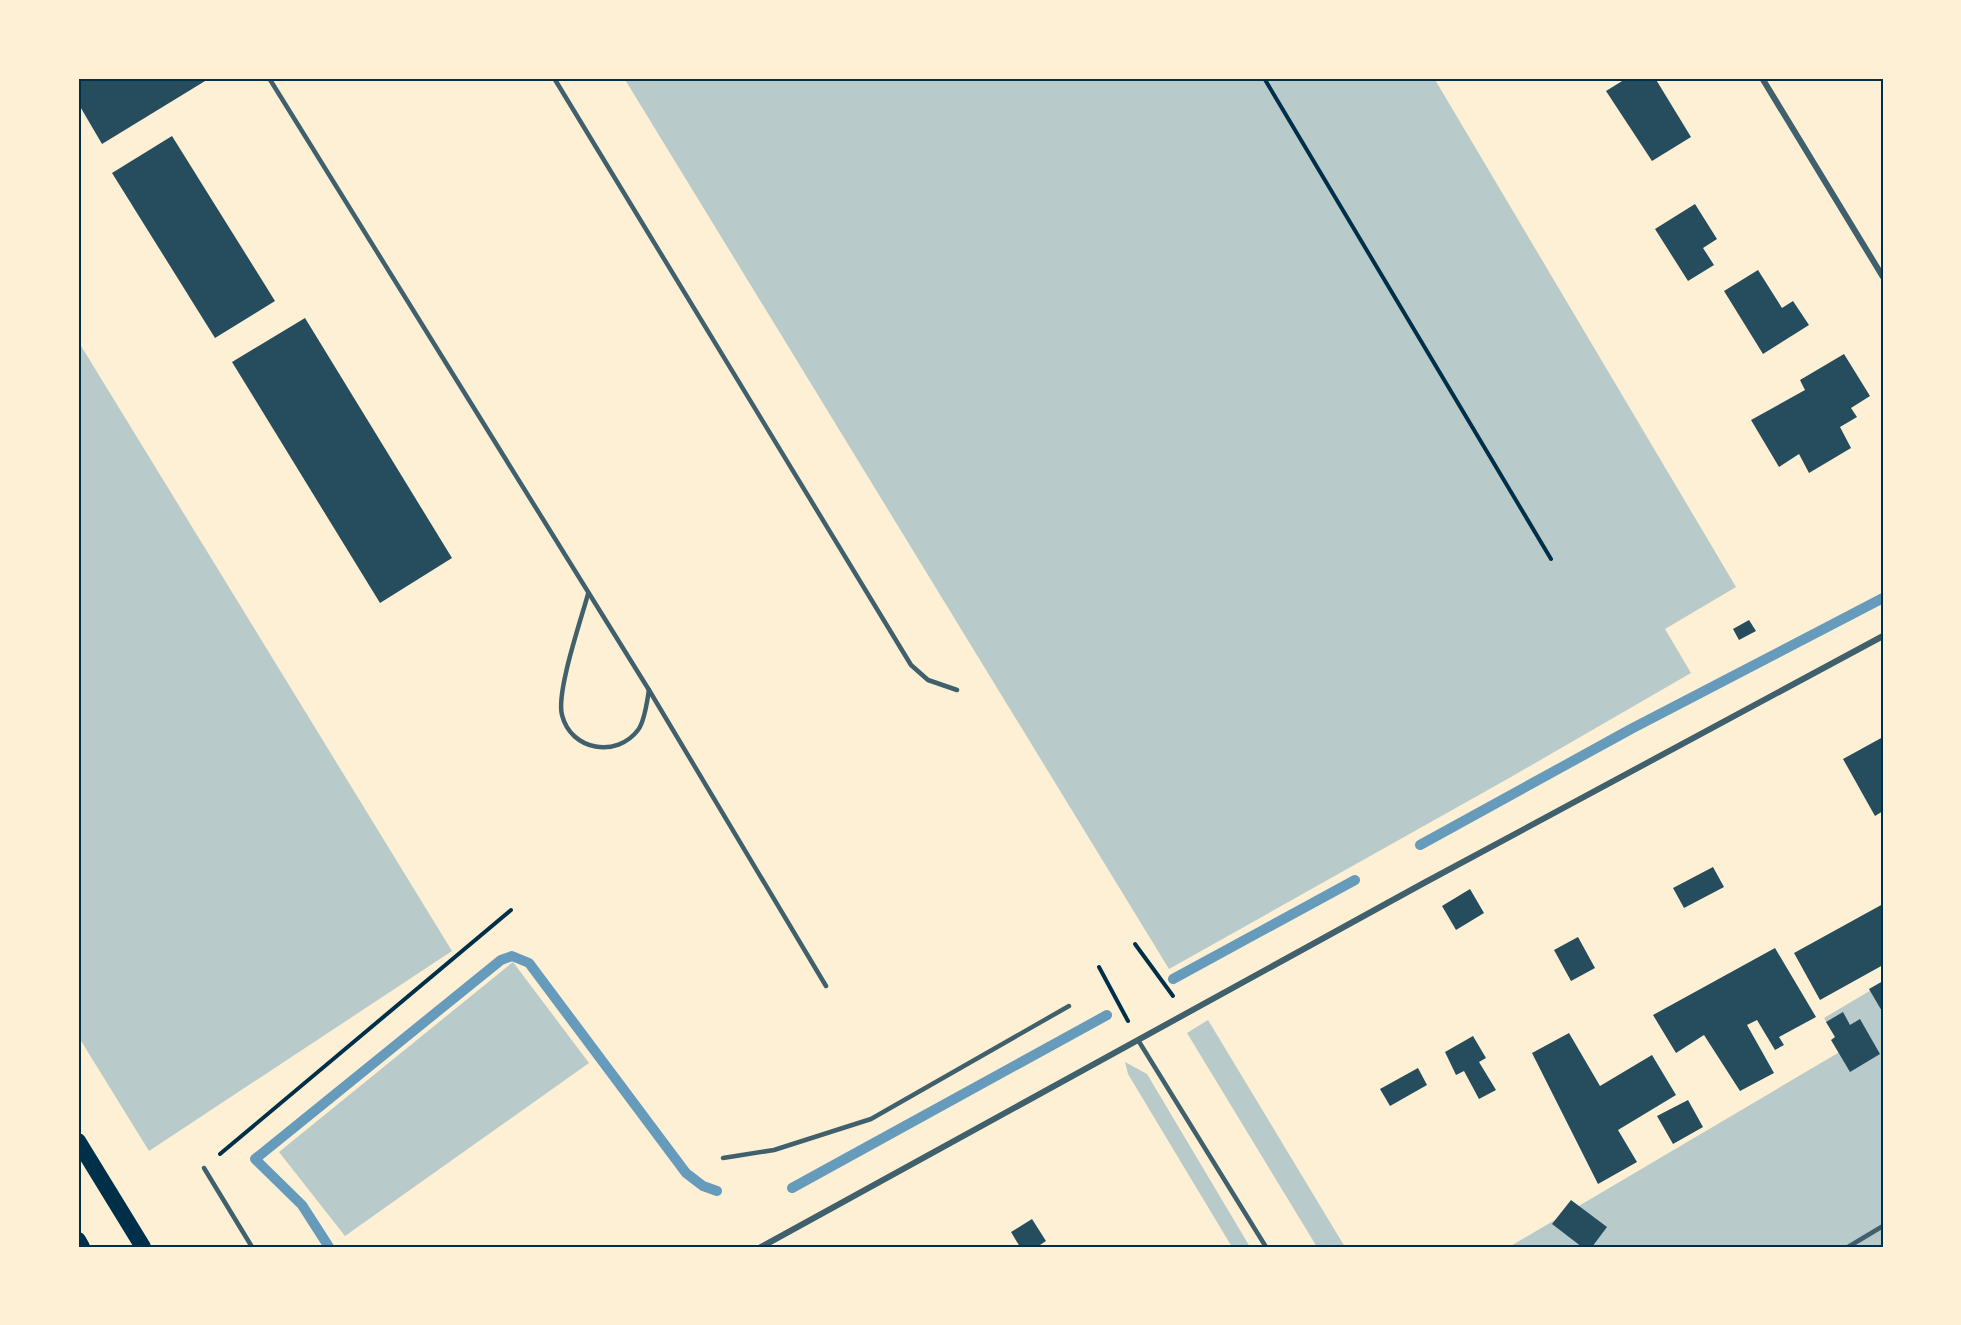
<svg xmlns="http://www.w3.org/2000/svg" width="1961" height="1325" viewBox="0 0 1961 1325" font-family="'DejaVu Sans',sans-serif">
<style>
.green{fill:#b9caca}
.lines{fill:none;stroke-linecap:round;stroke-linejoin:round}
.stream{stroke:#669bbc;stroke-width:10}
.building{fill:#264d5e}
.path{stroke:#003049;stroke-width:4}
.service{stroke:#3f606c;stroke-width:4.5}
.minor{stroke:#3f606c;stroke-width:6}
.trunk{stroke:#003049;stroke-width:16}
.neatline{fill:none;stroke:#003049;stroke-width:2}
</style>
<rect width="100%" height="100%" fill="#fdf0d5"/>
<!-- green -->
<g class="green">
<path d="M624,78H1434L1736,587L1665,629L1691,673L1511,777L1169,969Z"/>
<path d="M78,341L452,951L149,1151L78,1036Z"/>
<path d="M513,962L589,1063L345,1236L279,1152Z"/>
<path d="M1883,983V1247H1509L1843,1050L1824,1018Z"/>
<path d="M1208,1020L1345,1247H1317L1187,1033Z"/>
<path d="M1125,1062L1147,1074L1250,1247H1232L1128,1074Z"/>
</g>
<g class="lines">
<!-- stream -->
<g class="stream">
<path d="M1420,845L1631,729L1883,598"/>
<path d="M1173,979L1355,880"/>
<path d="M792,1188L1107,1015"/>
<path d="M329,1247L302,1205L255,1159L501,960L512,956L529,963L686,1173L703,1186L717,1191"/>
</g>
</g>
<!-- building -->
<g class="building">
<path d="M78,78H210L102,144L78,103Z"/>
<path d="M1627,78H1655L1691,137L1652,161L1606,91Z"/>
<path d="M172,136L275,301L215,338L112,173Z"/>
<path d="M1695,204L1717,239L1703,248L1714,265L1688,281L1655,229Z"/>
<path d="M1758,270L1782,308L1793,301L1809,325L1763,354L1724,291Z"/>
<path d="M305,318L452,558L380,603L232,362Z"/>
<path d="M1844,354L1870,396L1851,408L1857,417L1840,427L1851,448L1809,473L1799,454L1779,467L1751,420L1805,390L1800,380Z"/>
<path d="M1749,620L1756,631L1739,640L1733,629Z"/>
<path d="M1883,737V811L1875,816L1843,759Z"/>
<path d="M1713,867L1724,887L1684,908L1673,888Z"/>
<path d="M1470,889L1484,913L1456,930L1442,906Z"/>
<path d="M1883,904V965L1820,1000L1794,953Z"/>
<path d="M1578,937L1595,968L1571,981L1554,950Z"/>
<path d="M1775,948L1816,1017L1779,1037L1784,1045L1775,1050L1757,1020L1747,1025L1774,1073L1740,1091L1704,1035L1676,1053L1653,1015Z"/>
<path d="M1883,981V1013L1869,989Z"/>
<path d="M1843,1012L1850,1025L1860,1019L1880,1054L1850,1072L1831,1040L1835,1037L1826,1022Z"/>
<path d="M1569,1033L1600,1086L1652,1055L1676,1095L1618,1130L1637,1162L1598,1184L1532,1053Z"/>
<path d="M1473,1036L1486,1058L1479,1062L1496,1090L1479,1099L1464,1071L1456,1075L1445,1052Z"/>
<path d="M1418,1068L1427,1085L1390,1106L1380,1089Z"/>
<path d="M1688,1100L1703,1127L1673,1144L1657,1116Z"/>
<path d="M1571,1200L1607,1227L1592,1247H1582L1552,1224Z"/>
<path d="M1032,1219L1046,1241L1037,1247H1020L1011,1232Z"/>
</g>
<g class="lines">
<!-- path -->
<g class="path">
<path d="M1264,78L1551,559"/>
<path d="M1135,944L1173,996"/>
<path d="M1099,967L1128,1021"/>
<path d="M220,1154L511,910"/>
</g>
<!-- service -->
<g class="service">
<path d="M269,78L649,690L826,986"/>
<path d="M554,78L911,665L928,680L957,690"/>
<path d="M588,594C581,620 556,692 562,715C571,751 617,758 638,730C645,721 647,701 649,690"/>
<path d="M1138,1040L1266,1247"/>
<path d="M723,1158L774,1150L871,1119L1069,1006"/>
<path d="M204,1168L252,1247"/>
<path d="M1848,1247L1883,1226"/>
</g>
<!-- minor -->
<g class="minor">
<path d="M1762,78L1883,277"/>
<path d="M761,1247L1422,884L1883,636"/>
</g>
<!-- trunk -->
<g class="trunk">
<path d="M78,1141L143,1247"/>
<path d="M78,1240L82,1247"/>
</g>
</g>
<!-- border -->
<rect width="1961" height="1325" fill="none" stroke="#fdf0d5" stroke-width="159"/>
<rect x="80" y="80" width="1802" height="1166" class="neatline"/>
</svg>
